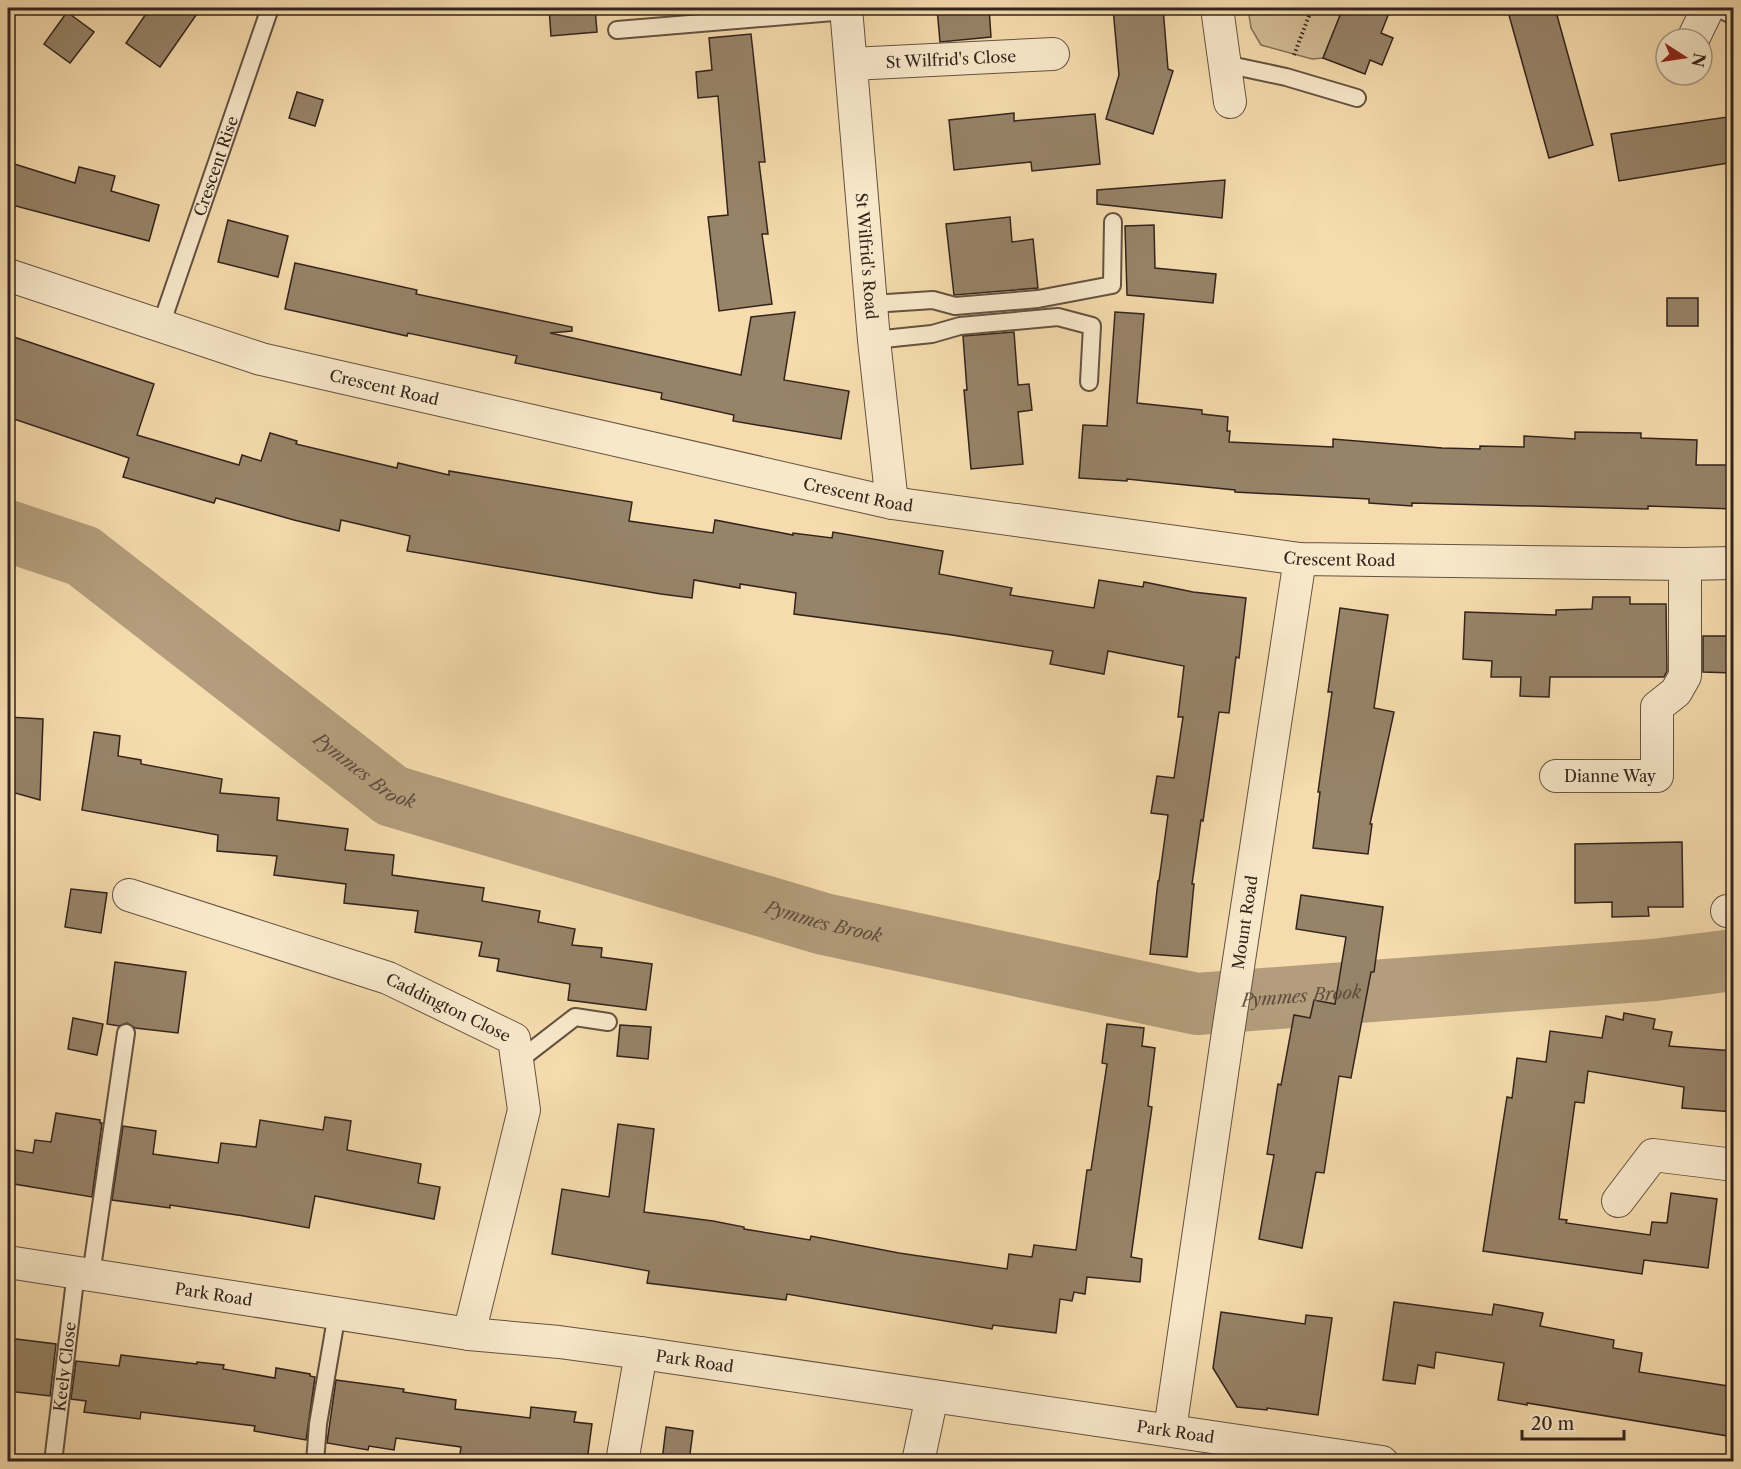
<svg xmlns="http://www.w3.org/2000/svg" width="1741" height="1469" viewBox="0 0 1741 1469" font-family="'Libre Caslon Text',serif">
<style>
.green{fill:#d4bc95;stroke:#837059;stroke-width:1.5}
.lines{fill:none;stroke-linecap:round;stroke-linejoin:round}
.river{stroke:#b39d7c;stroke-width:62}
.building{fill:#978368;stroke:#32241d;stroke-width:1.5}
.lane-casing{stroke:#635241;stroke-width:20}
.street-casing{stroke:#635241;stroke-width:34}
.path{stroke:#32241d;stroke-width:4;stroke-dasharray:1.5 3;stroke-linecap:butt}
.lane{stroke:#f8e8ca;stroke-width:16}
.street{stroke:#f8e8ca;stroke-width:32}
.labels{text-anchor:middle;stroke-width:4.5;stroke-linejoin:round;paint-order:stroke}
.street-label{font-size:16px;fill:#32241d;stroke:#f8e8ca}
.water-label{font-size:18px;font-style:italic;fill:#5f4e3e;stroke:#f8e8ca}
</style>
<rect width="100%" height="100%" fill="#f5dbad"/>
<filter id="stains"><feTurbulence type="fractalNoise" baseFrequency=".00333" numOctaves="4"/><feColorMatrix values="0 0 0 0 .2 0 0 0 0 .09 0 0 0 0 .02 0 0 0 .5 -.17"/></filter>
<radialGradient id="worn" r=".72"><stop offset=".6" stop-color="#630" stop-opacity="0"/><stop offset="1" stop-color="#630" stop-opacity=".3"/></radialGradient>
<!-- green -->
<path class="green" d="M1248,8H1343L1323,58L1312,59L1261,45L1251,28Z"/>
<g class="lines">
<!-- river -->
<path class="river" id="s1" d="M8,531L83,556L392,796L824,924L1197,1004L1654,970L1734,960"/>
</g>
<!-- building -->
<g class="building">
<path d="M150,8H201L160,67L126,43Z"/>
<path d="M549,8H595L597,32L551,36Z"/>
<path d="M937,8H989L991,37L940,42Z"/>
<path d="M1113,8H1163L1168,69L1173,71L1153,134L1106,119L1119,75Z"/>
<path d="M1343,8H1391L1381,33L1393,38L1382,65L1370,60L1365,74L1323,58Z"/>
<path d="M1507,8H1555L1593,145L1549,158Z"/>
<path d="M67,12L94,32L70,63L44,44Z"/>
<path d="M751,34L765,162H759L768,234H762L772,304L719,311L708,217L728,215L718,96L698,98L696,72L712,70L709,38Z"/>
<path d="M297,92L323,100L315,126L289,118Z"/>
<path d="M1014,113V121L1095,114L1100,164L1032,171L1031,162L954,170L949,120Z"/>
<path d="M1734,116V162L1619,181L1611,134Z"/>
<path d="M8,162L75,183L79,167L115,176L111,191L159,205L149,241L8,204Z"/>
<path d="M1225,180L1222,218L1097,204V190Z"/>
<path d="M1010,217L1012,242L1033,239L1038,288L954,295L946,224Z"/>
<path d="M228,220L288,236L278,277L218,262Z"/>
<path d="M1154,225L1155,268L1216,274L1213,303L1127,295L1125,226Z"/>
<path d="M295,263L417,290L416,294L572,327V331L550,333L741,375L751,317L795,312L784,380L849,391L841,439L733,421L734,415L661,399L662,393L515,363L517,356L408,333L407,336L285,309Z"/>
<rect x="1667" y="298" width="31" height="28"/>
<path d="M1115,312L1144,314L1137,403L1202,410V414L1228,417L1227,431H1230L1229,442L1333,447V439L1442,448L1480,449V446L1524,447V436L1575,439V432L1641,433V438L1697,440L1696,465H1734V509L1648,506V509L1412,503V506L1369,503V499L1235,492V490L1127,479V481L1079,478L1083,425L1107,426Z"/>
<path d="M1014,332L1018,385L1029,384L1032,410L1018,412L1023,464L971,469L964,390H967L963,336Z"/>
<path d="M8,335L154,384L137,435L239,465L242,455L261,461L270,433L297,441L296,444L397,468L398,463L449,475V471L632,502L629,521L713,533L715,520L793,535V533L832,538L833,532L943,551L939,574L1012,588L1010,595L1094,608L1099,580L1143,587L1144,582L1193,592L1246,598L1239,658L1236,657L1229,713L1219,712L1203,821L1201,820L1192,884H1194L1187,957L1150,954L1158,881H1159L1168,815L1151,813L1157,776L1174,778L1183,717H1178L1184,666L1108,651L1104,674L1050,664L1053,651L952,635L794,614L796,593L740,584V588L694,580L692,598L661,594L407,551L410,536L341,520L339,531L294,520L216,498L214,503L123,477L129,458L8,417Z"/>
<path d="M1593,597H1630V604H1666L1667,671L1664,677H1550L1549,697L1520,696L1521,677H1491L1492,661L1463,659L1465,612L1556,615V610L1592,609Z"/>
<path d="M1340,608L1388,615L1374,708L1394,712L1370,824H1372L1368,854L1313,848L1320,792H1318L1332,692H1328Z"/>
<path d="M1703,636H1734V673L1703,672Z"/>
<path d="M8,717L43,719L40,800L8,791Z"/>
<path d="M94,732L120,736L118,756L141,760V764L222,779L220,793L279,798L277,820L348,829L345,850L394,855L392,875L484,888L482,901L540,911L538,922L575,929L572,945L602,948L601,957L652,964L646,1010L568,1000L570,984L497,971L499,959L479,956L482,942L415,932L418,911L344,903L346,884L274,875L277,856L217,851L218,835L82,810Z"/>
<path d="M1682,842L1683,907H1648L1649,916L1612,917V902L1575,903V844Z"/>
<path d="M71,889L107,893L101,933L65,927Z"/>
<path d="M1301,895L1383,907L1374,972H1371L1351,1078L1339,1076L1324,1173L1316,1172L1302,1248L1259,1239L1274,1155L1267,1154L1278,1084L1281,1085L1294,1015L1310,1018L1314,1000L1335,1004L1346,937L1296,929Z"/>
<path d="M115,962L186,972L178,1033L135,1028L127,1023L119,1026L107,1024Z"/>
<path d="M1624,1013L1655,1019L1653,1029L1672,1032L1669,1046L1734,1051V1112L1682,1108L1684,1087L1588,1071L1584,1103L1575,1102L1559,1219L1567,1220L1566,1223L1650,1235L1652,1222L1667,1223L1671,1193L1717,1199L1708,1268L1644,1260L1642,1274L1483,1251L1507,1097L1512,1098L1517,1058L1546,1062L1550,1031L1602,1038L1606,1016L1623,1020Z"/>
<path d="M73,1018L103,1024L97,1055L68,1049Z"/>
<path d="M1107,1024L1144,1028L1142,1046L1155,1048L1148,1106L1152,1107L1131,1257L1142,1259L1140,1282L1087,1277L1085,1294L1074,1292L1072,1301L1060,1299L1056,1333L993,1325L992,1329L787,1294L786,1300L647,1283L649,1271L552,1254L562,1189L609,1197L618,1124L654,1129L644,1212L713,1221L744,1227V1229L810,1240L811,1236L899,1253L1007,1269L1009,1254L1032,1257L1034,1245L1076,1250L1087,1170H1091L1107,1064L1102,1063Z"/>
<path d="M620,1025L651,1027L648,1059L617,1056Z"/>
<path d="M56,1113L100,1120V1123H102L92,1197L8,1183V1149L33,1153L35,1140L51,1142Z"/>
<path d="M325,1117L351,1121L347,1150L421,1164L418,1183L440,1187L434,1219L315,1196L309,1228L244,1216L170,1205V1208L112,1200L123,1126L156,1131L153,1154L218,1163L221,1143L256,1147L260,1120L323,1130Z"/>
<path d="M1394,1302L1492,1315L1494,1304L1543,1313L1540,1326L1614,1340L1613,1348L1642,1353L1639,1372L1734,1387V1437L1527,1403V1405L1498,1400L1504,1363L1436,1352L1434,1368L1418,1365L1415,1384L1383,1380Z"/>
<path d="M1221,1312L1305,1324L1306,1315L1332,1318L1318,1415L1267,1408V1410L1237,1407L1213,1368Z"/>
<path d="M8,1338L56,1344L50,1396L8,1391Z"/>
<path d="M121,1355L197,1364V1362L224,1365L223,1369L275,1378L276,1368L310,1374V1376L315,1377L306,1440L254,1431L255,1426L141,1412L140,1419L84,1412L86,1401L71,1399L76,1361L119,1366Z"/>
<path d="M336,1380L404,1389L403,1392L456,1400L455,1409L530,1418L531,1407L576,1412L574,1422L592,1424L587,1461H459L461,1447L396,1438L394,1450L369,1446L368,1450L327,1443Z"/>
<path d="M666,1427L693,1431L689,1461H662Z"/>
</g>
<g class="lines">
<!-- lane casing -->
<g class="lane-casing">
<g id="lane">
<path d="M1718,8L1734,16"/>
<path d="M617,30L846,11"/>
<path d="M1225,64L1286,77L1357,98"/>
<path d="M872,304L933,300L955,306L1038,299L1112,285L1113,222"/>
<path id="s2" d="M161,325L270,8"/>
<path d="M874,340L932,334L960,326L1058,317L1092,326L1089,382"/>
<path d="M518,1061L575,1017L608,1022"/>
<path d="M91,1275L126,1033"/>
<path id="s3" d="M53,1462L76,1272"/>
<path d="M315,1462L318,1424L337,1313"/>
</g>
</g>
<!-- street casing -->
<g class="street-casing">
<g id="street">
<path id="s4" d="M846,8L874,340L892,503"/>
<path d="M1217,8L1230,102"/>
<path d="M1693,39L1708,8"/>
<path id="s5" d="M851,64L1053,54"/>
<path id="s6" d="M8,275L261,359L892,503L1300,559L1685,564L1734,563"/>
<path id="s7" d="M1556,776H1657V707L1676,692L1685,676V564"/>
<path id="s8" d="M129,895L388,978L514,1039L524,1110L469,1334"/>
<path d="M1727,911H1734"/>
<path d="M1618,1201L1653,1155L1734,1165"/>
<path id="s9" d="M8,1262L469,1334L559,1342L641,1353L1382,1462"/>
<path id="s10" d="M1170,1430L1227,1039L1300,559"/>
<path d="M622,1462L641,1353"/>
<path d="M918,1462L932,1396"/>
</g>
</g>
<!-- path -->
<path class="path" d="M1294,55L1312,8"/>
<!-- lane -->
<use href="#lane" class="lane"/>
<!-- street -->
<use href="#street" class="street"/>
</g>
<g class="labels">
<!-- street labels -->
<g class="street-label">
<text dy="6" stroke="none"><textPath href="#s5" startOffset="100">St Wilfrid's Close</textPath></text>
<text dy="6" stroke="none"><textPath href="#s2" startOffset="168">Crescent Rise</textPath></text>
<text dy="6" stroke="none"><textPath href="#s4" startOffset="249">St Wilfrid's Road</textPath></text>
<text dy="6" stroke="none"><textPath href="#s6" startOffset="393">Crescent Road</textPath></text>
<text dy="6" stroke="none"><textPath href="#s6" startOffset="879">Crescent Road</textPath></text>
<text dy="6" stroke="none"><textPath href="#s6" startOffset="1365">Crescent Road</textPath></text>
<text dy="6" stroke="none"><textPath href="#s7" startOffset="54">Dianne Way</textPath></text>
<text dy="6" stroke="none"><textPath href="#s10" startOffset="513">Mount Road</textPath></text>
<text dy="6" stroke="none"><textPath href="#s8" startOffset="339">Caddington Close</textPath></text>
<text dy="6" stroke="none"><textPath href="#s9" startOffset="208">Park Road</textPath></text>
<text dy="6" stroke="none"><textPath href="#s9" startOffset="694">Park Road</textPath></text>
<text dy="6" stroke="none"><textPath href="#s3" startOffset="96">Keely Close</textPath></text>
<text dy="6" stroke="none"><textPath href="#s9" startOffset="1180">Park Road</textPath></text>
</g>
<!-- water labels -->
<g class="water-label">
<text dy="6" stroke="none"><textPath href="#s1" startOffset="434">Pymmes Brook</textPath></text>
<text dy="6" stroke="none"><textPath href="#s1" startOffset="920">Pymmes Brook</textPath></text>
<text dy="6" stroke="none"><textPath href="#s1" startOffset="1407">Pymmes Brook</textPath></text>
</g>
</g>
<!-- margin -->
<rect width="1741" height="1469" fill="none" stroke="#f5dbad" stroke-width="30"/>
<rect x="9" y="9" width="1723" height="1451" fill="none" stroke="#32241d" stroke-width="3"/>
<rect x="15" y="15" width="1711" height="1439" fill="none" stroke="#32241d" stroke-width="1.5"/>
<!-- north arrow -->
<g transform="translate(1684 57) rotate(102)"><circle r="28" fill="#f8e8ca" stroke="#a99a85" stroke-width="1.5"/>
<path d="M0-4.5L10 22L0 15L-10 22Z" fill="#8f2418"/>
<text y="-9" font-size="16" font-weight="bold" text-anchor="middle" fill="#32241d">N</text>
</g>
<!-- scale -->
<path d="M1522 1430v9h102v-9" fill="none" stroke="#32241d" stroke-width="3"/>
<text x="1531" y="1430" font-size="18" fill="#32241d" stroke="#f8e8ca" stroke-width="4.5" paint-order="stroke">20 m</text>
<rect width="100%" height="100%" filter="url(#stains)"/>
<rect width="100%" height="100%" fill="url(#worn)"/>
</svg>
